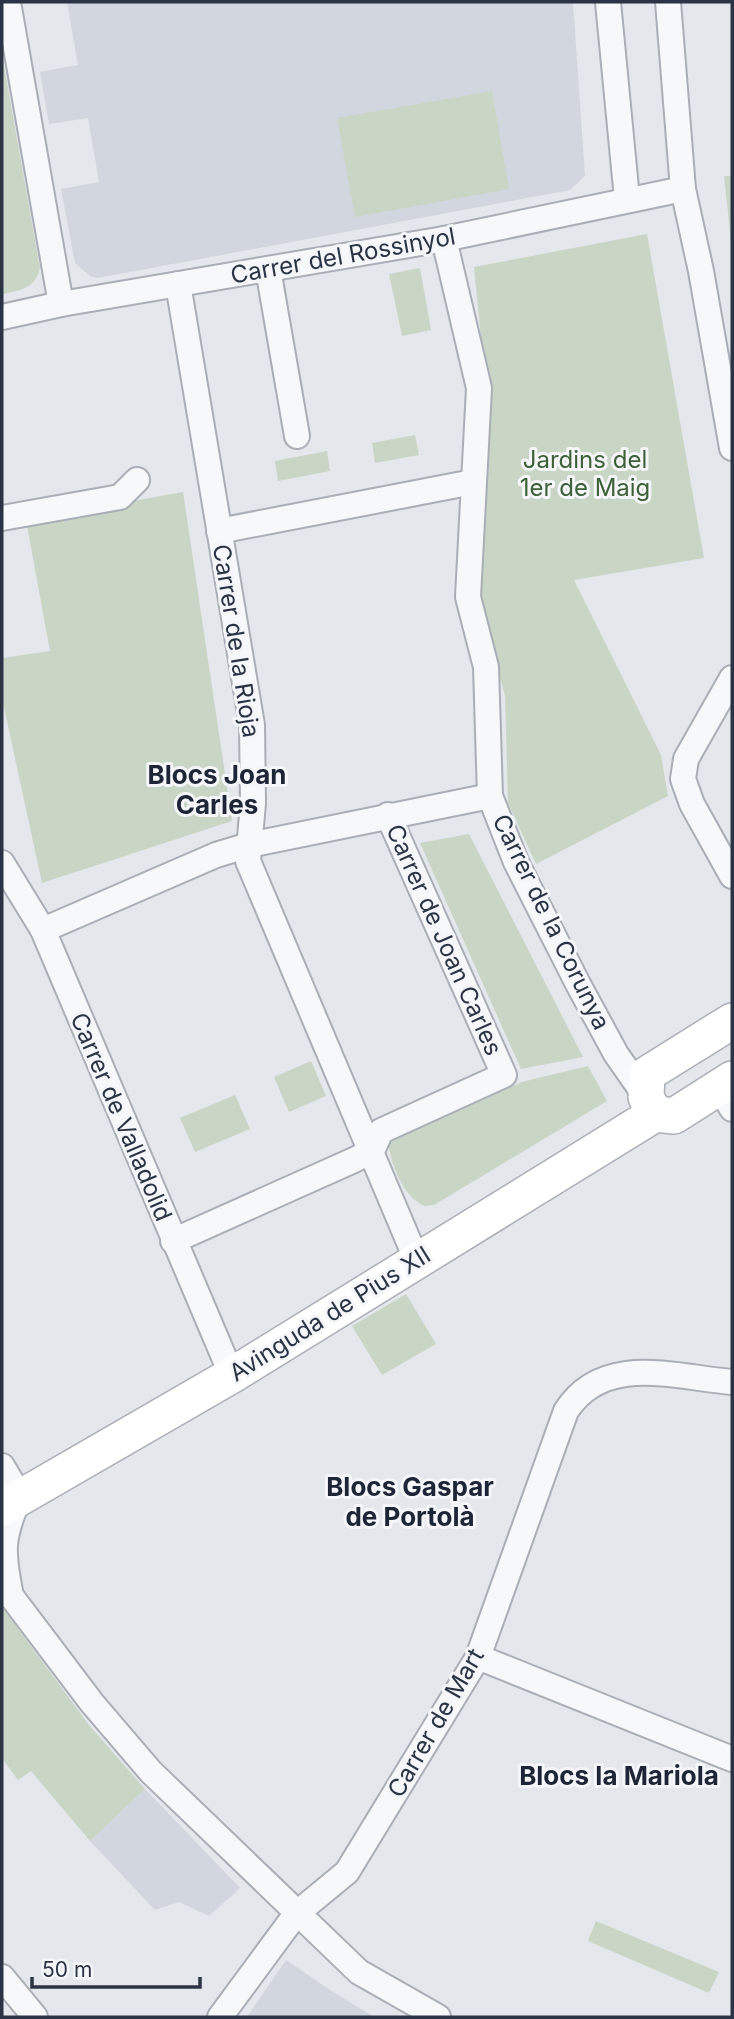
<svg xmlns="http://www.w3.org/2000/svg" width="734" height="2019" viewBox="0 0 734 2019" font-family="Inter,sans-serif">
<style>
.built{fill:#d2d6de}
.green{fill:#c9d6c5}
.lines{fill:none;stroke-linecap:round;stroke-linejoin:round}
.street-casing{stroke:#a9aeb7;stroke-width:28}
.secondary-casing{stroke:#a9aeb7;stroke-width:38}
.street{stroke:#f7f8fa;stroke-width:24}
.secondary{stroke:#fff;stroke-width:35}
.labels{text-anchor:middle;stroke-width:6;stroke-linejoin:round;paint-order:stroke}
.street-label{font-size:24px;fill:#2b3445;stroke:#f4f6f9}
.park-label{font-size:24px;fill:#3f6138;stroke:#f4f6f9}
.neighbourhood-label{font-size:26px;font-weight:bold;fill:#1d2536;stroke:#f4f6f9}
</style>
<rect width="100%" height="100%" fill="#e4e7ec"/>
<!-- built -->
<g class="built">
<path d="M67,2H573L585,176L570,190L98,278L90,276L75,263L61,189L99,182L88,118L49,124L40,72L78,65Z"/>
<path d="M145,1789L240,1888L209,1916L179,1902L155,1910L90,1841Z"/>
<path d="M286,1960L330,1990L374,2017H247Z"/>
</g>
<!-- green -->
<g class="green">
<path d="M2,55L40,268C36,288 19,291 2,294Z"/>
<path d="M492,91L509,189L355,217L337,118Z"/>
<path d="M724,176H732V250Z"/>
<path d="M647,234L704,558L574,580L661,755L668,796L536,864L508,803L505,696L476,582L487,400L474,267Z"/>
<path d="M420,268L431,330L402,336L389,274Z"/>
<path d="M415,435L419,455L375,463L372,443Z"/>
<path d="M327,451L330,471L278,481L275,461Z"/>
<path d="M183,492L232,821L42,883L2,698V658L50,651L26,520Z"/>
<path d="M469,834L583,1057L521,1069L420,843Z"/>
<path d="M311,1061L326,1096L289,1112L274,1077Z"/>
<path d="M588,1066L607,1101L434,1205L425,1206C403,1198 391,1164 388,1142L522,1082Z"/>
<path d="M235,1095L250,1129L195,1152L180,1118Z"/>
<path d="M406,1294L436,1344L382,1375L352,1326Z"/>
<path d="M2,1607L89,1725L145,1789L90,1841L31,1771L18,1780L2,1758Z"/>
<path d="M596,1921L719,1972L709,1993L588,1941Z"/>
</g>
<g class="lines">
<!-- street casing -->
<g class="street-casing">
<g id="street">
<path d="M8,2L61,304"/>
<path d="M608,2L627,199"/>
<path d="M668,2L683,189L701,271L732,448"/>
<path d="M444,239L479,388L468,597L486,667L490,796L516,862L578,984L616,1054L646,1097"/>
<path d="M268,269L297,436"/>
<path d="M178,284L252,725L253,803L248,861L417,1261"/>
<path d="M2,317L61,304L444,239L683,189"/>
<path d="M2,518L120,497L137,480"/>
<path d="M219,531L473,482"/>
<path d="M732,678L686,759L683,779L692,804L732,876"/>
<path d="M2,863L43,930L232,1376"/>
<path d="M43,930L216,855L249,845L490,796"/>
<path d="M719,1087L732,1109"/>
<path d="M173,1241L354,1160L372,1151L381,1131L504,1075L388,815"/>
<path d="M2,1466L20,1496C1,1538 2,1552 11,1596"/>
<path d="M2,1584L92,1703L151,1772L359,1972L438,2017"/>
<path d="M478,1657L732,1759"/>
<path d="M2,1977L35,2017"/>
<path d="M220,2017L296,1914L347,1872L478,1657L566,1411C603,1353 674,1377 732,1382"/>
</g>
</g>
<!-- secondary casing -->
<g class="secondary-casing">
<g id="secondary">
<path d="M655,1114L646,1097L647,1074L732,1021"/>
<path d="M655,1114L674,1116L732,1079"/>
<path d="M2,1508L234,1374L655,1114"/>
</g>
</g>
<!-- street -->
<use href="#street" class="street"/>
<!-- secondary -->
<use href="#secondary" class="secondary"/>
</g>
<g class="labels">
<!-- street labels -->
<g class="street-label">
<text transform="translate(343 256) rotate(-10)" y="8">Carrer del Rossinyol</text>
<text transform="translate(236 641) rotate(81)" y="8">Carrer de la Rioja</text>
<text transform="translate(551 922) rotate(64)" y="8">Carrer de la Corunya</text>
<text transform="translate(444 940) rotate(66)" y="8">Carrer de Joan Carles</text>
<text transform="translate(121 1117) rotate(67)" y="8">Carrer de Valladolid</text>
<text transform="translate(330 1314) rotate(-32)" y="8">Avinguda de Pius XII</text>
<text transform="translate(436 1723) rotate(-60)" y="8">Carrer de Mart</text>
</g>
<!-- park labels -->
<g class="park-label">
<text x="585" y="468">Jardins del<tspan x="585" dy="28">1er de Maig</tspan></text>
</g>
<!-- neighbourhood labels -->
<g class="neighbourhood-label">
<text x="217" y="784">Blocs Joan<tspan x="217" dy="30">Carles</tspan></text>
<text x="410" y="1496">Blocs Gaspar<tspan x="410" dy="30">de Portolà</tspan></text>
<text x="619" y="1785">Blocs la Mariola</text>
</g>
</g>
<!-- border -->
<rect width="734" height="2019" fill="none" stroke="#2b3445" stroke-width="7"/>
<!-- scale -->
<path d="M32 1977v10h168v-10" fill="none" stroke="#2b3445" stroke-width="3.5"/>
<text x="42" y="1977" font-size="21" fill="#2b3445" stroke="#f4f6f9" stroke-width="5" paint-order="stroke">50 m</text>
</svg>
